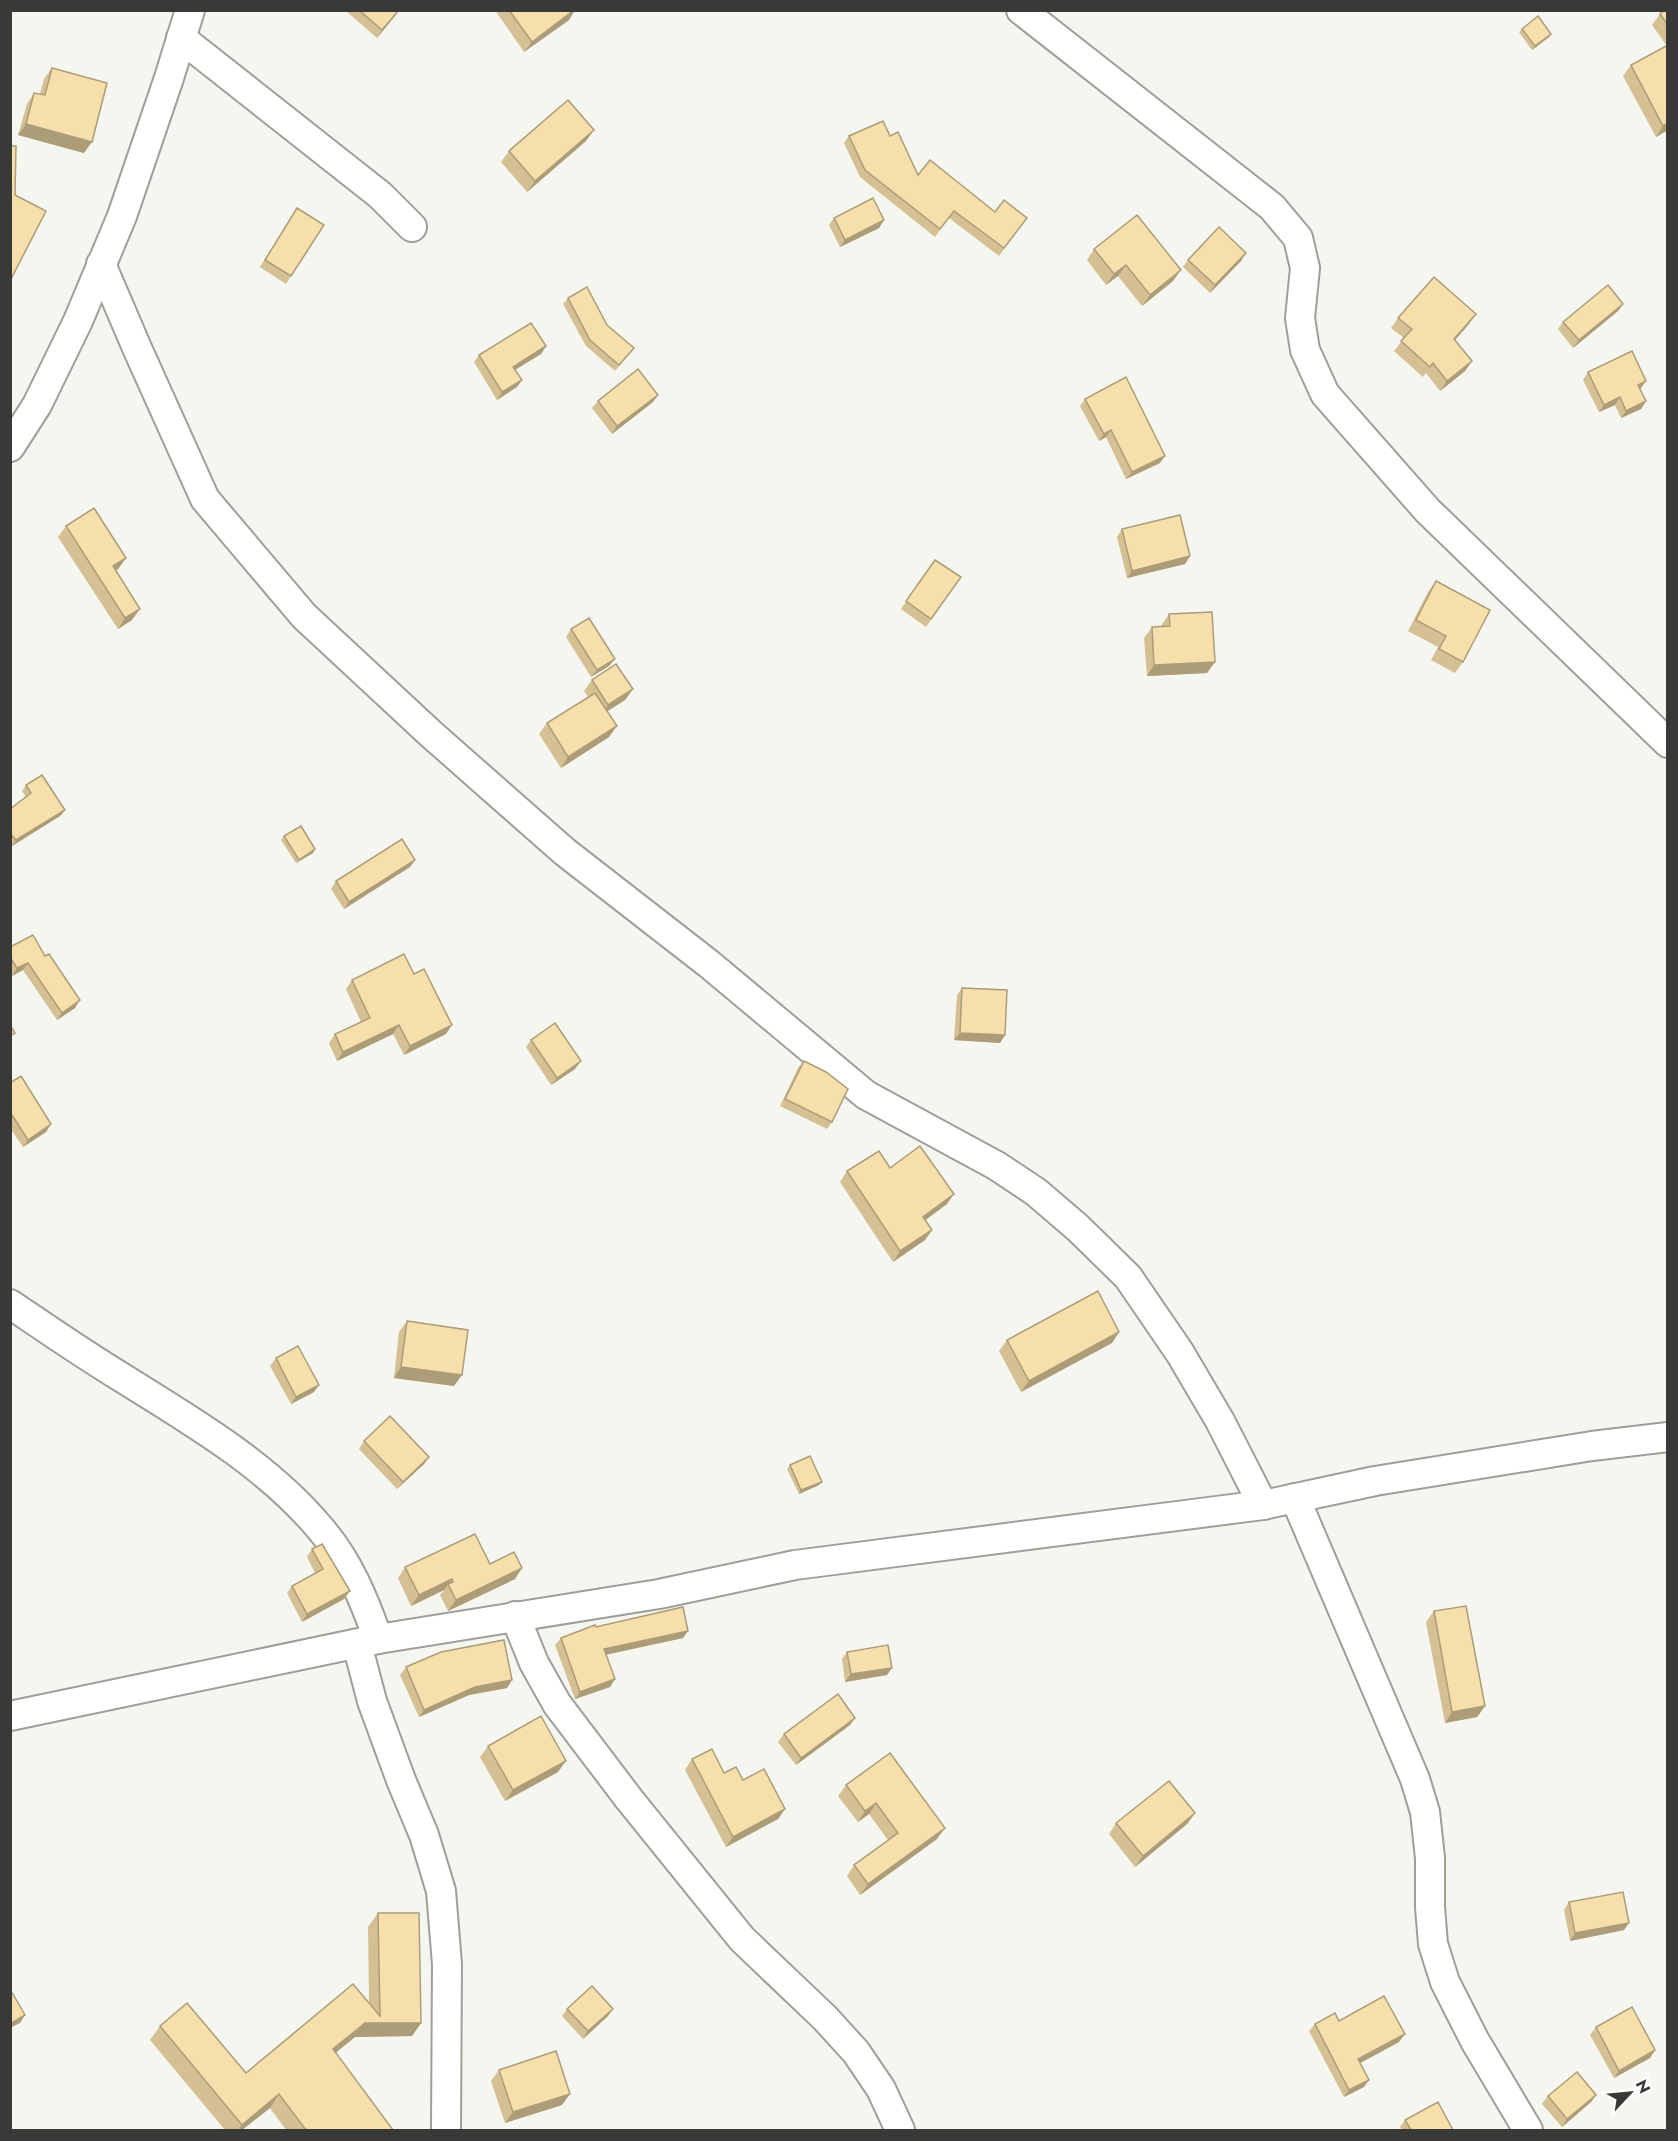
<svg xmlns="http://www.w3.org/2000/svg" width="1678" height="2141" viewBox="0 0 1678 2141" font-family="Jost,sans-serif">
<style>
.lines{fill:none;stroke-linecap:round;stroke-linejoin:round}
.minor-casing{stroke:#9f9f9a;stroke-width:32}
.minor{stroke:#fff;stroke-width:28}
.wall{fill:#d4c093}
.shaded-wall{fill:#ac9c78}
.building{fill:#f6dfab;stroke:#ac9c78;stroke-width:1.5}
</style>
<rect width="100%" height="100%" fill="#f6f6f1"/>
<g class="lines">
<!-- minor casing -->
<g class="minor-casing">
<g id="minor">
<path d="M1021,10L1272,207L1298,238L1305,268L1300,318L1305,350L1325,394L1428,511L1668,743"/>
<path d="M181,38L380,195L412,227"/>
<path d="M101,264L137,348L205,499L304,616L431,734L565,852L709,964L866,1095L997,1166L1036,1192L1078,1228L1128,1277L1180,1353L1220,1421L1263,1505"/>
<path d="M10,447L37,405L78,321L122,216L169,78L190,10"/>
<path d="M10,1304C47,1329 83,1354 121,1377C190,1420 266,1464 319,1527C348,1560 364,1599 378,1639"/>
<path d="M1295,1498L1415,1779L1425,1812L1430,1858V1907L1433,1944L1445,1982L1475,2041L1528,2130"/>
<path d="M515,1616L534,1663L557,1704L629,1799L742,1939L825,2018L856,2052L881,2089L900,2130"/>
<path d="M357,1644L372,1701L401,1780L424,1835L441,1891L447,1964L446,2130"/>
<path d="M10,1716L378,1639L659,1594L795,1565L1263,1505L1375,1481L1592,1446L1668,1437"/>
</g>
</g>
<!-- minor -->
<use href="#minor" class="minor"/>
</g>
<!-- wall -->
<g class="wall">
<path d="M345,10H399L377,38Z"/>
<path d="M495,10H575L569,20L524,52Z"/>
<path d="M1668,10V130L1656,137L1623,76L1631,65L1667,46L1652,25L1660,14Z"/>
<path d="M1522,29L1551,34L1549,37L1532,50L1519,32Z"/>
<path d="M52,68L84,153L18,135L27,104L34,93L40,94L44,79Z"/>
<path d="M849,136H890L918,175L995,212L1027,218L999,256L949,218L935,237L860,177L844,143Z"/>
<path d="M586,141L527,192L501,162L509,151Z"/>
<path d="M297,208L291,276L286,284L260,267Z"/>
<path d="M834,218L884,220L879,228L840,247L829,225Z"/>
<path d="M1094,249L1173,281L1142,306L1118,276L1106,285L1087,260Z"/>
<path d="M1188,260L1241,261L1210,293L1183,267Z"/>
<path d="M568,298L607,325L629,354L615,371L586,346L563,304Z"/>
<path d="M1623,304L1618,311L1573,348L1558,329L1563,322Z"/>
<path d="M1398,318L1469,324L1455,340L1472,361L1465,371L1440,391L1426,373L1423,377L1394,351L1404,338L1391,328Z"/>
<path d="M546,346L541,354L515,370L522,380L517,387L497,400L474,362L479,355Z"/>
<path d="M1588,372L1646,381L1640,389L1646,401L1641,409L1621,418L1615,405L1599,412L1583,380Z"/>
<path d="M1085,399L1160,463L1126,479L1106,437L1099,441L1080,406Z"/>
<path d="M598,401L653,402L612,434L592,408Z"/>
<path d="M66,526L126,558L118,569L116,570L132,620L118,629L58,537Z"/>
<path d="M1122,529L1190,556L1185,564L1127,578L1117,537Z"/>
<path d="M935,560L961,577L926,627L901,609Z"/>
<path d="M1436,581L1463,662L1455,673L1431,660L1438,647L1408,631L1428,592Z"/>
<path d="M1169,614L1215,662L1207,673L1147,676L1144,638L1152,627L1161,626Z"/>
<path d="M571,629L609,666L591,677L566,637Z"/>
<path d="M592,680L633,689L625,700L607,711L609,737L561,768L539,734L547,723L588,697L584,691Z"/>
<path d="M26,785L65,810L60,816L12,846L10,844V809L26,797L22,791Z"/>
<path d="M284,836L313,853L296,863L281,840Z"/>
<path d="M410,867L344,909L331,889L336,881Z"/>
<path d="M10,947L75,1008L57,1020L23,970L12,976L10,974Z"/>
<path d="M352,980L446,1034L404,1055L393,1034L337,1061L329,1043L335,1034L361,1022L346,989Z"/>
<path d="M962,988L1005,1035L1000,1043L954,1040L957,995Z"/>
<path d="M531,1040L575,1069L551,1085L526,1047Z"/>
<path d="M804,1061L832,1122L827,1129L780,1106L798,1068Z"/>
<path d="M10,1083L51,1124L46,1132L23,1147L10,1128Z"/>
<path d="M890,1168L947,1204L925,1220L932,1230L925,1240L893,1262L840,1182L847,1171Z"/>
<path d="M407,1321L454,1386L394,1378L399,1332Z"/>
<path d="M1119,1332L1112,1343L1021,1392L999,1351L1007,1340Z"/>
<path d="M276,1358L314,1392L291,1404L270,1366Z"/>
<path d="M364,1441L429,1457L424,1464L397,1489L359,1449Z"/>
<path d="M790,1465L819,1485L799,1494L787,1469Z"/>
<path d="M312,1549L350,1591L344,1599L302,1622L287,1593L292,1586L315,1573L307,1557Z"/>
<path d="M490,1564L522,1568L515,1579L448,1611L440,1595L444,1590L411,1606L398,1578L405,1567Z"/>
<path d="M1434,1611L1485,1706L1477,1717L1445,1723L1426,1622Z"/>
<path d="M596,1627L688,1631L683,1638L606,1655L615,1679L610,1687L575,1699L555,1645L561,1638Z"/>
<path d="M847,1652L887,1675L845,1682L842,1659Z"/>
<path d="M406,1667L512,1680L507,1688L469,1695L419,1717L400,1675Z"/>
<path d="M850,1725L796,1765L778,1742L784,1734Z"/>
<path d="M488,1746L558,1772L505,1801L480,1757Z"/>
<path d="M692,1759L743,1780L785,1809L778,1819L726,1847L685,1770Z"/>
<path d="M846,1785L937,1839L860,1895L847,1876L854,1865L888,1840L869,1814L858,1822L838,1796Z"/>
<path d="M1195,1813L1187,1824L1135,1867L1109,1834L1116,1823Z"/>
<path d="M1569,1902L1624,1930L1570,1941L1564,1910Z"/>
<path d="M378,1913L421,2023L412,2036L355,2037L335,2053L393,2130H286L270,2108L242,2130H225L150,2040L160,2026L246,2073L369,2003L368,1927Z"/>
<path d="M567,2009L608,2016L583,2039L562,2016Z"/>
<path d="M1339,2021L1399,2042L1360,2063L1364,2087L1344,2097L1309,2031L1315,2024Z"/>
<path d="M1596,2027L1655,2050L1650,2058L1614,2078L1590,2035Z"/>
<path d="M499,2070L562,2105L505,2123L491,2081Z"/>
<path d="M1596,2095L1591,2102L1562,2127L1542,2104L1548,2096Z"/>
<path d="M1405,2120L1453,2130H1402L1400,2127Z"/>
</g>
<!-- shaded-wall -->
<g class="shaded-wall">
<path d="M399,10L395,16L377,38L382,30Z"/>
<path d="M574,10H575L569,20L524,52L532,42Z"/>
<path d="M1551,34L1549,37L1532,50L1535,46Z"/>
<path d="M1668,123V130L1656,137L1663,126Z"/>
<path d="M26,124L92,142L84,153L18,135Z"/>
<path d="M594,130L586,141L527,192L535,181Z"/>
<path d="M884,220L879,228L840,247L845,240Z"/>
<path d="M1246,253L1241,261L1210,293L1215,285Z"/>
<path d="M1126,265L1118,276L1106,285L1114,274Z"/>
<path d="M1181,270L1173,281L1142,306L1150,295Z"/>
<path d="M1623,304L1618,311L1573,348L1579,340Z"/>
<path d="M1476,314L1469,324L1447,349L1454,339Z"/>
<path d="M546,346L541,354L508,374L513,367Z"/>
<path d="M1472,361L1465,371L1440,391L1447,381Z"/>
<path d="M522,380L517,387L497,400L502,392Z"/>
<path d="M1646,381L1641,388L1633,392L1638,385Z"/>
<path d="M658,395L653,402L612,434L617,426Z"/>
<path d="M1620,397L1615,405L1599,412L1604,405Z"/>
<path d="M1646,401L1641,409L1621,418L1626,411Z"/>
<path d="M1111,430L1106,437L1099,441L1104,434Z"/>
<path d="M1165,456L1160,463L1126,479L1132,472Z"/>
<path d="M1190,556L1185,564L1127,578L1132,571Z"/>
<path d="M126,558L118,569L105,577L113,566Z"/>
<path d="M140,609L132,620L118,629L125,618Z"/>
<path d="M615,659L609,666L591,677L597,670Z"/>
<path d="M1215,662L1207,673L1147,676L1154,665Z"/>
<path d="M633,689L625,700L600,716L608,705Z"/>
<path d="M617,726L609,737L561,768L568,757Z"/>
<path d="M65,810L60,816L12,846L16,840Z"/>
<path d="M315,849L313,853L296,863L299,860Z"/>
<path d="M415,860L410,867L344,909L349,902Z"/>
<path d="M28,963L23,970L12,976L17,968Z"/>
<path d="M80,1000L75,1008L57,1020L62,1013Z"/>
<path d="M399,1025L393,1034L337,1061L343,1052Z"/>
<path d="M452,1025L446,1034L404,1055L410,1046Z"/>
<path d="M960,1033L1005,1035L1000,1043L954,1040Z"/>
<path d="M581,1061L575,1069L551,1085L557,1078Z"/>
<path d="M51,1124L46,1132L23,1147L28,1140Z"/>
<path d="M954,1194L947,1204L916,1227L923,1217Z"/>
<path d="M932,1230L925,1240L893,1262L900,1251Z"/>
<path d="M1119,1332L1112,1343L1021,1392L1029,1381Z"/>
<path d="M401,1367L462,1375L454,1386L394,1378Z"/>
<path d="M319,1385L314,1392L291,1404L296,1397Z"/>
<path d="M429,1457L424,1464L397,1489L403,1482Z"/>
<path d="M822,1482L819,1485L799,1494L801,1490Z"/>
<path d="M522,1568L515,1579L448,1611L456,1600Z"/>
<path d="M452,1579L444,1590L411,1606L419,1595Z"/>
<path d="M350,1591L344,1599L302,1622L307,1614Z"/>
<path d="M688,1631L683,1638L599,1656L604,1649Z"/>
<path d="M892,1668L887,1675L845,1682L851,1674Z"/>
<path d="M615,1679L610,1687L575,1699L580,1692Z"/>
<path d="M512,1680L507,1688L469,1695L419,1717L424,1710L475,1687Z"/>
<path d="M1485,1706L1477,1717L1445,1723L1452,1712Z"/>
<path d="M855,1718L850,1725L796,1765L801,1758Z"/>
<path d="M566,1761L558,1772L505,1801L513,1790Z"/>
<path d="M876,1803L869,1814L858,1822L865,1811Z"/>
<path d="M785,1809L778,1819L726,1847L733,1837Z"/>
<path d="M1195,1813L1187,1824L1135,1867L1143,1856Z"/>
<path d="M945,1828L937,1839L860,1895L868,1884Z"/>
<path d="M1629,1923L1624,1930L1570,1941L1575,1933Z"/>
<path d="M613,2009L608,2016L583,2039L588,2031Z"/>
<path d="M25,2015L20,2023L10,2028V2024Z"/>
<path d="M365,2023H421L412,2036L355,2037L323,2063L333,2049Z"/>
<path d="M1405,2034L1399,2042L1353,2067L1358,2059Z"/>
<path d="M1655,2050L1650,2058L1614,2078L1619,2071Z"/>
<path d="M1369,2080L1364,2087L1344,2097L1349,2090Z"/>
<path d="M279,2094L270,2108L242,2130H238L242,2125Z"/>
<path d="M570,2094L562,2105L505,2123L513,2112Z"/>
<path d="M1596,2095L1591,2102L1562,2127L1567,2119Z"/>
</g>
<!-- building -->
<g class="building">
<path d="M359,10H399L382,30Z"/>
<path d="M509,10H574L532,42Z"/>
<path d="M1664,10H1668V25L1660,14Z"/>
<path d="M1538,16L1551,34L1535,46L1522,29Z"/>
<path d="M1668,45V123L1663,126L1631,65Z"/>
<path d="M52,68L107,83L92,142L26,124L34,93L45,95Z"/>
<path d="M568,100L594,130L535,181L509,151Z"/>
<path d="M883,121L890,136L898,132L918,175L930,160L995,212L1004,200L1027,218L1004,248L954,211L940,229L865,170L849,136Z"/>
<path d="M10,146H16L15,195L46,211L10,281Z"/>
<path d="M873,198L884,220L845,240L834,218Z"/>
<path d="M297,208L324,225L291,276L265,260Z"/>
<path d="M1137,215L1181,270L1150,295L1126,265L1114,274L1094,249Z"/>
<path d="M1219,227L1246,253L1215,285L1188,260Z"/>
<path d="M1434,277L1476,314L1454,339L1472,361L1447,381L1433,363L1430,367L1401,341L1412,329L1398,318Z"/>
<path d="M1608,285L1623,304L1579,340L1563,322Z"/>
<path d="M587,287L607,325L634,348L619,365L590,340L568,298Z"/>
<path d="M531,323L546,346L513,367L522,380L502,392L479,355Z"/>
<path d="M1632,351L1646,381L1638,385L1646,401L1626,411L1620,397L1604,405L1588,372Z"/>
<path d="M638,369L658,395L617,426L598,401Z"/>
<path d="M1126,377L1165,456L1132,472L1111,430L1104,434L1085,399Z"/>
<path d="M94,508L126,558L113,566L140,609L125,618L66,526Z"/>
<path d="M1180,515L1190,556L1132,571L1122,529Z"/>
<path d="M935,560L961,577L931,619L906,601Z"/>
<path d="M1436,581L1490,610L1463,662L1439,649L1446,636L1416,620Z"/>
<path d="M1212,612L1215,662L1154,665L1152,627L1170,626L1169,614Z"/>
<path d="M589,618L615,659L597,670L571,629Z"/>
<path d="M616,664L633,689L608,705L592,680Z"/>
<path d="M595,693L617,726L568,757L547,723Z"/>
<path d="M42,775L65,810L16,840L10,833V809L31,793L26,785Z"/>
<path d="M301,826L315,849L299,860L284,836Z"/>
<path d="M402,839L415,860L349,902L336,881Z"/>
<path d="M33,935L45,956L49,954L80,1000L62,1013L28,963L17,968L10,957V947Z"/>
<path d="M404,954L414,974L424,969L452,1025L410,1046L399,1025L343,1052L335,1034L370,1018L352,980Z"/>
<path d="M962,988L1007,990L1005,1035L960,1033Z"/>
<path d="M555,1023L581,1061L557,1078L531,1040Z"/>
<path d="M10,1025L15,1033L10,1036Z"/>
<path d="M804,1061L826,1072L848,1089L832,1122L785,1099Z"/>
<path d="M21,1076L51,1124L28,1140L10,1112V1083Z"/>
<path d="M920,1146L954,1194L923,1217L932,1230L900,1251L847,1171L879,1151L890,1168Z"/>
<path d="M1098,1291L1119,1332L1029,1381L1007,1340Z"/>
<path d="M407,1321L468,1330L462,1375L401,1367Z"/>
<path d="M298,1346L319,1385L296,1397L276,1358Z"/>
<path d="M390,1416L429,1457L403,1482L364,1441Z"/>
<path d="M810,1456L822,1482L801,1490L790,1465Z"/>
<path d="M475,1534L490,1564L514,1552L522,1568L456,1600L448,1584L453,1582L452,1579L419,1595L405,1567Z"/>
<path d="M322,1544L350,1591L307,1614L292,1586L323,1569L312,1549Z"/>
<path d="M1466,1606L1485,1706L1452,1712L1434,1611Z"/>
<path d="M683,1607L688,1631L604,1649L615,1679L580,1692L561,1638L595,1625L596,1627Z"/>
<path d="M504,1640L512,1680L475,1687L424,1710L406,1667L441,1652Z"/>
<path d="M888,1645L892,1668L851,1674L847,1652Z"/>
<path d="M838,1694L855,1718L801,1758L784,1734Z"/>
<path d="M541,1716L566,1761L513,1790L488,1746Z"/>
<path d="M712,1749L724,1773L736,1767L743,1780L764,1769L785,1809L733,1837L692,1759Z"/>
<path d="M890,1753L945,1828L868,1884L854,1865L898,1833L876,1803L865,1811L846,1785Z"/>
<path d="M1169,1781L1195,1813L1143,1856L1116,1823Z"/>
<path d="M1623,1892L1629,1923L1575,1933L1569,1902Z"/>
<path d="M378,1913H419L421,2023H365L333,2049L393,2130H306L279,2094L242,2125L160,2026L187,2003L246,2073L353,1984L380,2016Z"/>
<path d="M592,1986L613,2009L588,2031L567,2009Z"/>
<path d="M10,1989L25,2015L10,2024Z"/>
<path d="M1384,1996L1405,2034L1358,2059L1369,2080L1349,2090L1315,2024L1335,2013L1339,2021Z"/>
<path d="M1632,2007L1655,2050L1619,2071L1596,2027Z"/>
<path d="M556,2051L570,2094L513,2112L499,2070Z"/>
<path d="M1577,2072L1596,2095L1567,2119L1548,2096Z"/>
<path d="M1438,2102L1453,2130H1411L1405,2120Z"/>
</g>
<!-- border -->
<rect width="1678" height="2141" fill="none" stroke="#393937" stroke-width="24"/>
<!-- north arrow -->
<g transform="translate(1630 2093) rotate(64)" stroke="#ffffff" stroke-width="4.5" paint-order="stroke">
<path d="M0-4.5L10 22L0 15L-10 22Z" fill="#393937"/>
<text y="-9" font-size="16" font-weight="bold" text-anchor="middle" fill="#393937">N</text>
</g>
</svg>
